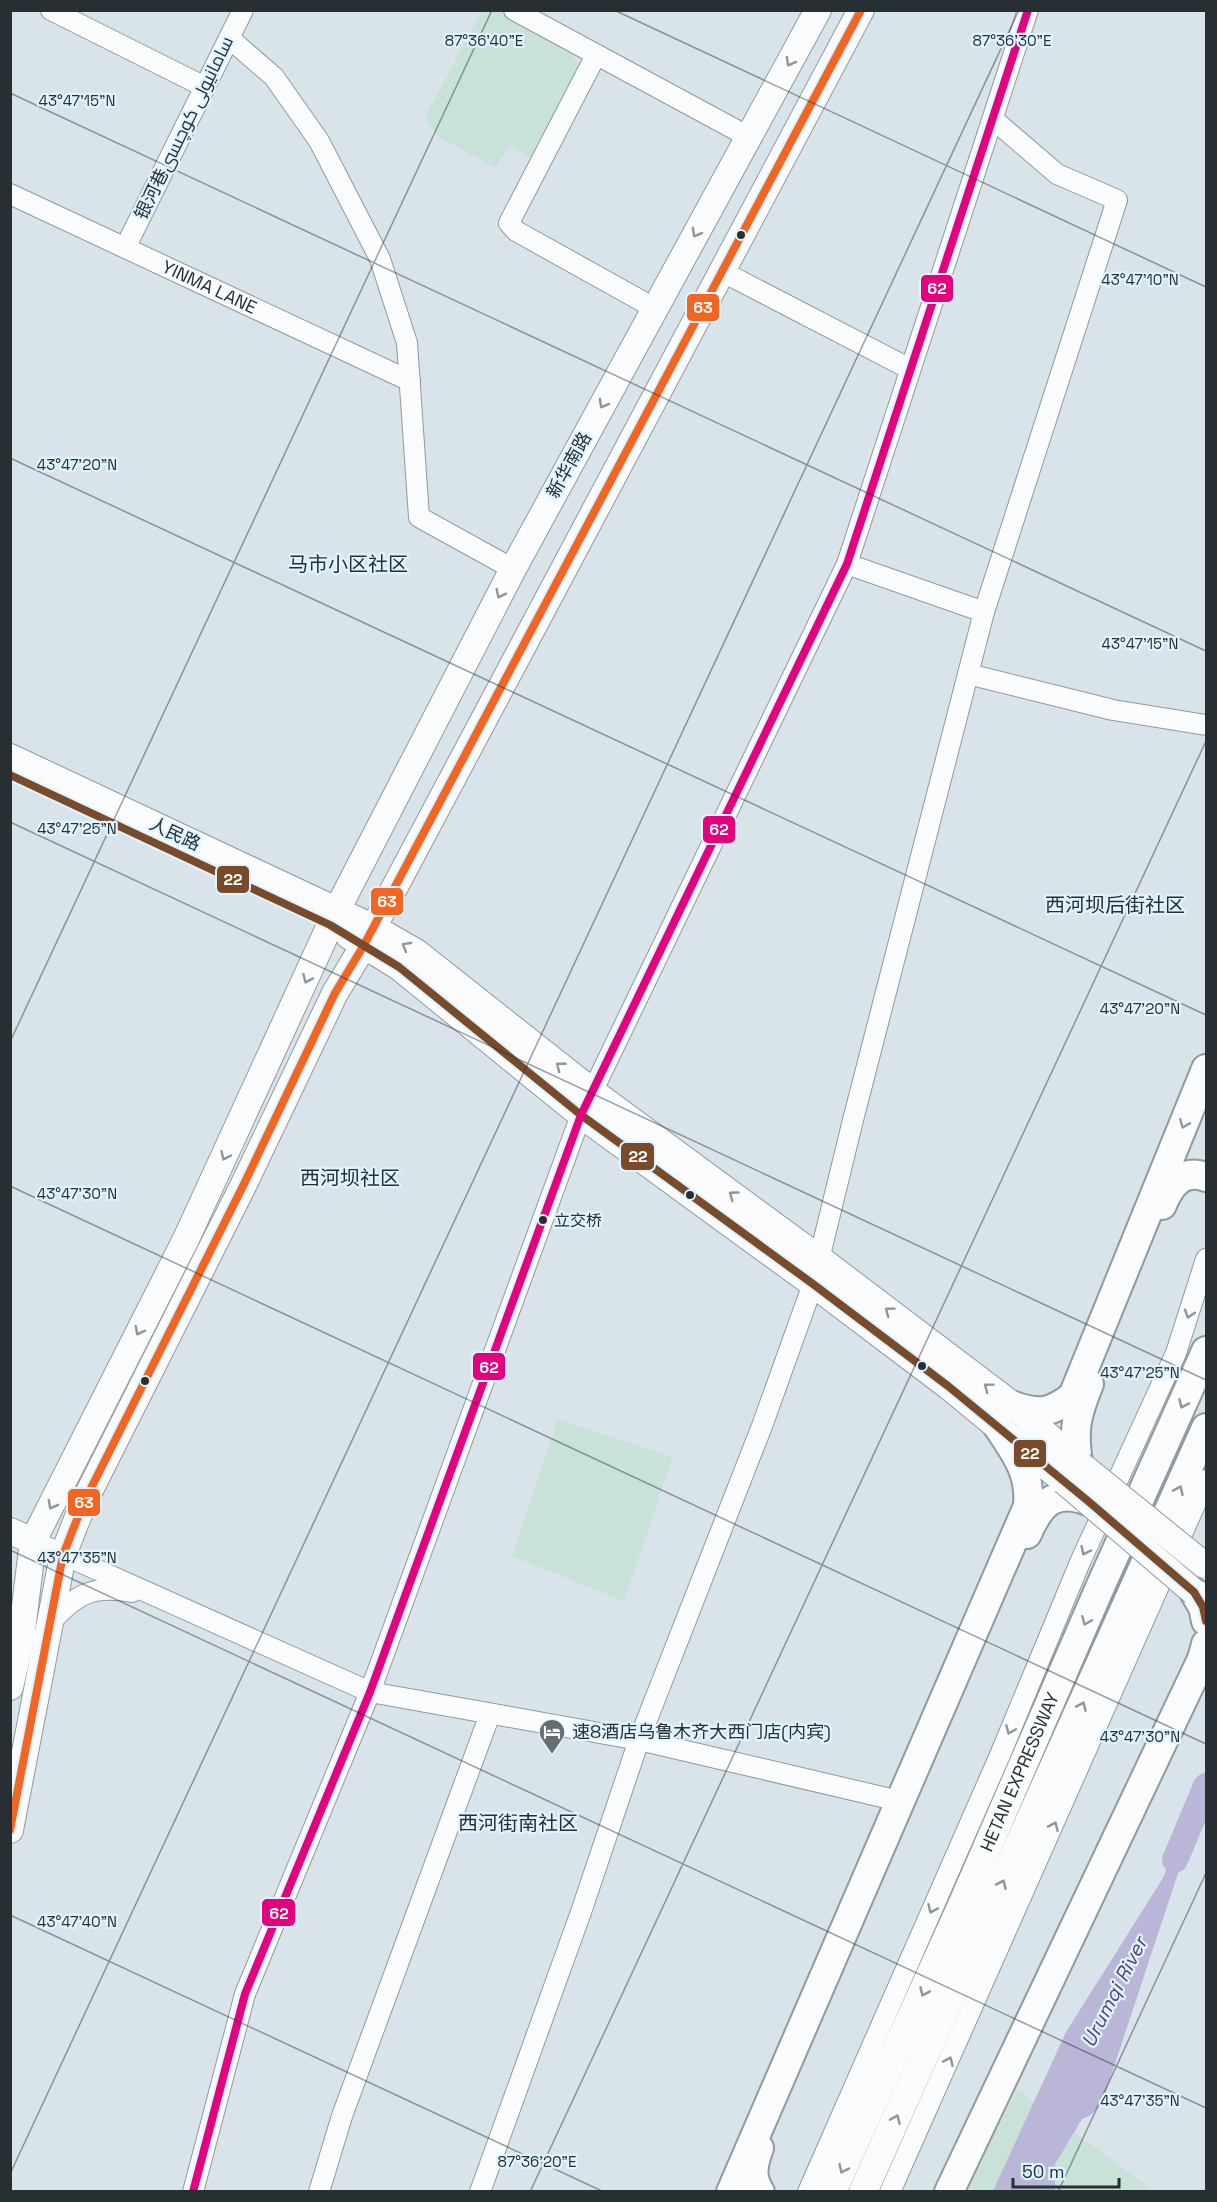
<svg xmlns="http://www.w3.org/2000/svg" width="1217" height="2202" viewBox="0 0 1217 2202" font-family="'Space Grotesk',Cairo,'Noto Sans SC',sans-serif">
<style>
.green{fill:#c8e2da}
.water{fill:#bab6d8}
.lines{fill:none;stroke-linecap:round;stroke-linejoin:round}
.river{stroke:#bab6d8;stroke-width:26}
.minor-casing{stroke:#91999e;stroke-width:22}
.major-casing{stroke:#91999e;stroke-width:28}
.highway-casing{stroke:#91999e;stroke-width:32}
.minor{stroke:#f9fbfc;stroke-width:20}
.major{stroke:#f9fbfc;stroke-width:26}
.highway{stroke:#f9fbfc;stroke-width:28}
.major-bridge-casing{stroke:#91999e;stroke-width:28;stroke-linecap:butt}
.major-bridge{stroke:#f9fbfc;stroke-width:26}
.bus-1-casing{stroke:#dff4ff;stroke-width:12}
.bus-2-casing{stroke:#dff4ff;stroke-width:12}
.bus-3-casing{stroke:#dff4ff;stroke-width:12}
.bus-1{stroke:#f26522;stroke-width:8}
.bus-2{stroke:#7a4b2a;stroke-width:8}
.bus-3{stroke:#e5007d;stroke-width:8}
.oneway{stroke:#909598}
.ticks{fill:none;stroke:#272f33;stroke-width:1.5;stroke-opacity:0.45}
.bus-dot{fill:#272f33;stroke:#dff4ff;stroke-width:2}
.labels{text-anchor:middle;stroke-width:4.5;stroke-linejoin:round;paint-order:stroke}
.bus-label{font-size:16px;fill:#272f33;stroke:#dff4ff;text-anchor:start}
.street-label{font-size:18px;fill:#272f33;stroke:#dff4ff}
.poi-label{font-size:18px;fill:#272f33;stroke:#dff4ff;text-anchor:start}
.neighbourhood-label{font-size:20px;fill:#272f33;stroke:#dff4ff}
.water-label{font-size:20px;font-style:italic;fill:#54427d;stroke:#dff4ff}
.ticks-label{font-size:15px;text-anchor:middle;fill:#272f33;stroke:#dff4ff;stroke-width:4.5;stroke-linejoin:round;paint-order:stroke}
.line-badge{stroke:#dff4ff;stroke-width:2}
.badge-label{font-size:16px;text-anchor:middle;font-weight:bold;fill:#fff}
</style>
<rect width="100%" height="100%" fill="#d9e4ea"/>
<!-- green -->
<g class="green">
<path d="M482,11H500L570,50L581,71L536,160L509,146L495,168L437,136L425,117Z"/>
<path d="M558,1419L673,1457L624,1601L512,1556Z"/>
<path d="M1018,2090L1154,2191L963,2192Z"/>
</g>
<!-- water -->
<path class="water" d="M1182,1826L1192,1831L1102,2103L1091,2115L1082,2119L1055,2164V2191H993L1066,2032L1163,1878Z"/>
<g class="lines">
<!-- river -->
<path class="river" d="M1175,1860L1206,1786"/>
<!-- minor casing -->
<g class="minor-casing">
<g id="minor">
<path d="M51,10L205,87"/>
<path d="M514,10L749,137"/>
<path d="M229,38L274,77L319,141L380,259L407,343L419,517L513,569"/>
<path d="M596,55L509,223L516,231L656,309"/>
<path id="s1" d="M10,194L410,381"/>
<path d="M126,246L243,10"/>
<path d="M721,271L910,369"/>
<path d="M847,564L984,612"/>
<path d="M968,674L1113,710L1206,725"/>
<path d="M33,1541L370,1692L639,1740L895,1800"/>
<path d="M51,1622C76,1594 93,1585 132,1592"/>
<path d="M193,2192L245,1994L370,1692L581,1115L847,564L1028,10"/>
<path d="M319,2192L342,2116L490,1714"/>
<path d="M480,2192L581,1912L639,1740L762,1426L813,1284L853,1120L984,612L1117,200L1057,174L994,120"/>
<path d="M808,2192L1000,1755L1081,1560L1176,1353L1206,1259"/>
<path d="M890,2192L1206,1480"/>
</g>
</g>
<!-- major casing -->
<g class="major-casing">
<g id="major">
<path d="M10,757L372,927L416,952L593,1092L820,1259L1014,1406L1081,1465"/>
<path d="M349,936L399,967L581,1115L813,1284L948,1386L1064,1481"/>
<path d="M10,1531L33,1541"/>
<path d="M10,1687L21,1639L33,1541L186,1239L337,910L513,569L818,10"/>
<path d="M10,1830L63,1555L83,1504L243,1186L335,993L364,945L861,10"/>
</g>
</g>
<!-- highway casing -->
<g class="highway-casing">
<g id="highway">
<path d="M1162,1205C1170,1185 1183,1168 1206,1177"/>
<path d="M1014,1406C1040,1415 1051,1413 1073,1396L1206,1069"/>
<path d="M1078,1463C1073,1429 1076,1416 1089,1384"/>
<path d="M1027,1534C1040,1504 1054,1488 1088,1501"/>
<path d="M1194,1592L1203,1607L1206,1621"/>
<path d="M759,2148C753,2164 750,2177 760,2192"/>
<path d="M731,2192L1028,1506C1031,1471 1015,1453 997,1425"/>
<path id="s2" d="M832,2192L963,1903L1101,1585L1206,1351"/>
<path d="M863,2192L1206,1428"/>
<path d="M949,2192L1202,1659L1206,1644"/>
</g>
</g>
<!-- minor -->
<use href="#minor" class="minor"/>
<!-- major -->
<use href="#major" class="major"/>
<!-- highway -->
<use href="#highway" class="highway"/>
<!-- major-bridge casing -->
<g class="major-bridge-casing">
<g id="major-bridge">
<path d="M1081,1465L1203,1564"/>
<path d="M1064,1481L1194,1592"/>
</g>
</g>
<!-- major-bridge -->
<use href="#major-bridge" class="major-bridge"/>
<!-- bus-1 casing -->
<g class="bus-1-casing">
<path id="bus-1" d="M10,1830L63,1555L83,1504L243,1186L335,993L364,945L861,10"/>
</g>
<!-- bus-2 casing -->
<g class="bus-2-casing">
<path id="bus-2" d="M10,775L330,925L399,967L581,1115L813,1284L948,1386L1088,1501L1194,1592L1203,1607L1206,1621"/>
</g>
<!-- bus-3 casing -->
<g class="bus-3-casing">
<path id="bus-3" d="M193,2192L245,1994L370,1692L581,1115L847,564L1028,10"/>
</g>
<!-- bus-1 -->
<use href="#bus-1" class="bus-1"/>
<!-- bus-2 -->
<use href="#bus-2" class="bus-2"/>
<!-- bus-3 -->
<use href="#bus-3" class="bus-3"/>
</g>
<!-- one-way arrows -->
<defs><path id="oneway-chevron" d="M-2-3.5L2.5 0L-2 3.5" fill="none" stroke-width="1.6" stroke-linecap="round" stroke-linejoin="round" transform="scale(1.5)"/></defs>
<g class="oneway">
<use href="#oneway-chevron" transform="translate(790 62) rotate(119)"/>
<use href="#oneway-chevron" transform="translate(696 233) rotate(119)"/>
<use href="#oneway-chevron" transform="translate(603 404) rotate(119)"/>
<use href="#oneway-chevron" transform="translate(500 594) rotate(117)"/>
<use href="#oneway-chevron" transform="translate(406 946) rotate(-150)"/>
<use href="#oneway-chevron" transform="translate(307 979) rotate(114)"/>
<use href="#oneway-chevron" transform="translate(560 1066) rotate(-142)"/>
<use href="#oneway-chevron" transform="translate(1184 1124) rotate(112)"/>
<use href="#oneway-chevron" transform="translate(225 1156) rotate(115)"/>
<use href="#oneway-chevron" transform="translate(733 1195) rotate(-144)"/>
<use href="#oneway-chevron" transform="translate(889 1311) rotate(-143)"/>
<use href="#oneway-chevron" transform="translate(1189 1314) rotate(108)"/>
<use href="#oneway-chevron" transform="translate(139 1331) rotate(117)"/>
<use href="#oneway-chevron" transform="translate(988 1387) rotate(-143)"/>
<use href="#oneway-chevron" transform="translate(1183 1404) rotate(114)"/>
<use href="#oneway-chevron" transform="translate(1179 1490) rotate(-66)"/>
<use href="#oneway-chevron" transform="translate(52 1505) rotate(118)"/>
<use href="#oneway-chevron" transform="translate(1085 1551) rotate(115)"/>
<use href="#oneway-chevron" transform="translate(1086 1621) rotate(113)"/>
<use href="#oneway-chevron" transform="translate(1082 1706) rotate(-66)"/>
<use href="#oneway-chevron" transform="translate(1010 1730) rotate(113)"/>
<use href="#oneway-chevron" transform="translate(1054 1826) rotate(-66)"/>
<use href="#oneway-chevron" transform="translate(1002 1884) rotate(-66)"/>
<use href="#oneway-chevron" transform="translate(932 1909) rotate(114)"/>
<use href="#oneway-chevron" transform="translate(924 1992) rotate(114)"/>
<use href="#oneway-chevron" transform="translate(949 2061) rotate(-66)"/>
<use href="#oneway-chevron" transform="translate(896 2119) rotate(-66)"/>
<use href="#oneway-chevron" transform="translate(843 2169) rotate(115)"/>
</g>
<!-- ticks -->
<path class="ticks" d="M614,10L1206,287M10,93L1206,651M10,458L1206,1015M10,822L1206,1380M10,1042L492,10M10,1186L1206,1744M10,1550L1206,2108M10,1915L604,2192M10,2174L1019,10M530,2192L1206,741M1058,2192L1206,1873"/>
<!-- icons -->
<defs>
<g id="hotel-pin" transform="scale(1.35)"><path d="M0 17L-7.5 6A9.5 9.5 0 1 1 7.5 6Z" fill="#656e73" stroke="#dff4ff"/><path d="M-6-4.5h1.5V1H6V5H4.5V3h-9V5H-6ZM-4 0a1.8 1.8 0 1 1 3.6 0ZM.5 0V-2.5h3Q6-2.5 6 0Z" fill="#fff"/></g>
</defs>
<g fill-rule="evenodd">
<use href="#hotel-pin" x="552" y="1732"/>
</g>
<!-- markers -->
<g class="bus-dot">
<circle cx="741" cy="235" r="5"/>
<circle cx="690" cy="1195" r="5"/>
<circle cx="543" cy="1220" r="5"/>
<circle cx="922" cy="1366" r="5"/>
<circle cx="145" cy="1381" r="5"/>
</g>
<g class="labels">
<!-- bus labels -->
<g class="bus-label">
<text x="554" y="1226">立交桥</text>
</g>
<!-- street labels -->
<g class="street-label">
<text transform="translate(184 128) rotate(-64)" y="6">银河巷سامانيولى كوچىسى</text>
<text dy="6" stroke="none"><textPath href="#s1" startOffset="220">YINMA LANE</textPath></text>
<text transform="translate(569 465) rotate(-61)" y="6">新华南路</text>
<text transform="translate(175 834) rotate(25)" y="6">人民路</text>
<text dy="6" stroke="none"><textPath href="#s2" startOffset="460">HETAN EXPRESSWAY</textPath></text>
</g>
<!-- poi labels -->
<g class="poi-label">
<text x="572" y="1738">速8酒店乌鲁木齐大西门店(内宾)</text>
</g>
<!-- neighbourhood labels -->
<g class="neighbourhood-label">
<text x="348" y="571">马市小区社区</text>
<text x="1115" y="912">西河坝后街社区</text>
<text x="350" y="1185">西河坝社区</text>
<text x="518" y="1830">西河街南社区</text>
</g>
<!-- water labels -->
<g class="water-label">
<text transform="translate(1114 1992) rotate(-63)" y="7">Urumqi River</text>
</g>
</g>
<g class="ticks-label">
<text x="1012" y="46">87°36'30"E</text>
<text x="484" y="46">87°36'40"E</text>
<text x="77" y="106">43°47'15"N</text>
<text x="1140" y="285">43°47'10"N</text>
<text x="77" y="470">43°47'20"N</text>
<text x="1140" y="649">43°47'15"N</text>
<text x="77" y="834">43°47'25"N</text>
<text x="1140" y="1014">43°47'20"N</text>
<text x="77" y="1199">43°47'30"N</text>
<text x="1140" y="1378">43°47'25"N</text>
<text x="77" y="1563">43°47'35"N</text>
<text x="1140" y="1742">43°47'30"N</text>
<text x="77" y="1927">43°47'40"N</text>
<text x="1140" y="2106">43°47'35"N</text>
<text x="537" y="2167">87°36'20"E</text>
</g>
<g class="line-badge">
<rect x="920" y="274" width="34" height="29" rx="6" fill="#e5007d"/>
<rect x="686" y="293" width="34" height="29" rx="6" fill="#f26522"/>
<rect x="702" y="815" width="34" height="29" rx="6" fill="#e5007d"/>
<rect x="216" y="865" width="34" height="29" rx="6" fill="#7a4b2a"/>
<rect x="370" y="887" width="34" height="29" rx="6" fill="#f26522"/>
<rect x="620" y="1142" width="35" height="29" rx="6" fill="#7a4b2a"/>
<rect x="472" y="1352" width="34" height="29" rx="6" fill="#e5007d"/>
<rect x="1013" y="1439" width="34" height="29" rx="6" fill="#7a4b2a"/>
<rect x="67" y="1488" width="34" height="29" rx="6" fill="#f26522"/>
<rect x="261" y="1898" width="35" height="29" rx="6" fill="#e5007d"/>
</g>
<g class="badge-label">
<text x="937" y="294">62</text>
<text x="703" y="313">63</text>
<text x="719" y="835">62</text>
<text x="233" y="885">22</text>
<text x="387" y="907">63</text>
<text x="638" y="1162">22</text>
<text x="489" y="1373">62</text>
<text x="1030" y="1459">22</text>
<text x="84" y="1508">63</text>
<text x="279" y="1919">62</text>
</g>
<!-- border -->
<rect width="1217" height="2202" fill="none" stroke="#272f33" stroke-width="24"/>
<!-- scale -->
<path d="M1013 2178v9h106v-9" fill="none" stroke="#272f33" stroke-width="3"/>
<text x="1022" y="2178" font-size="18" fill="#272f33" stroke="#dff4ff" stroke-width="4.5" paint-order="stroke">50 m</text>
</svg>
